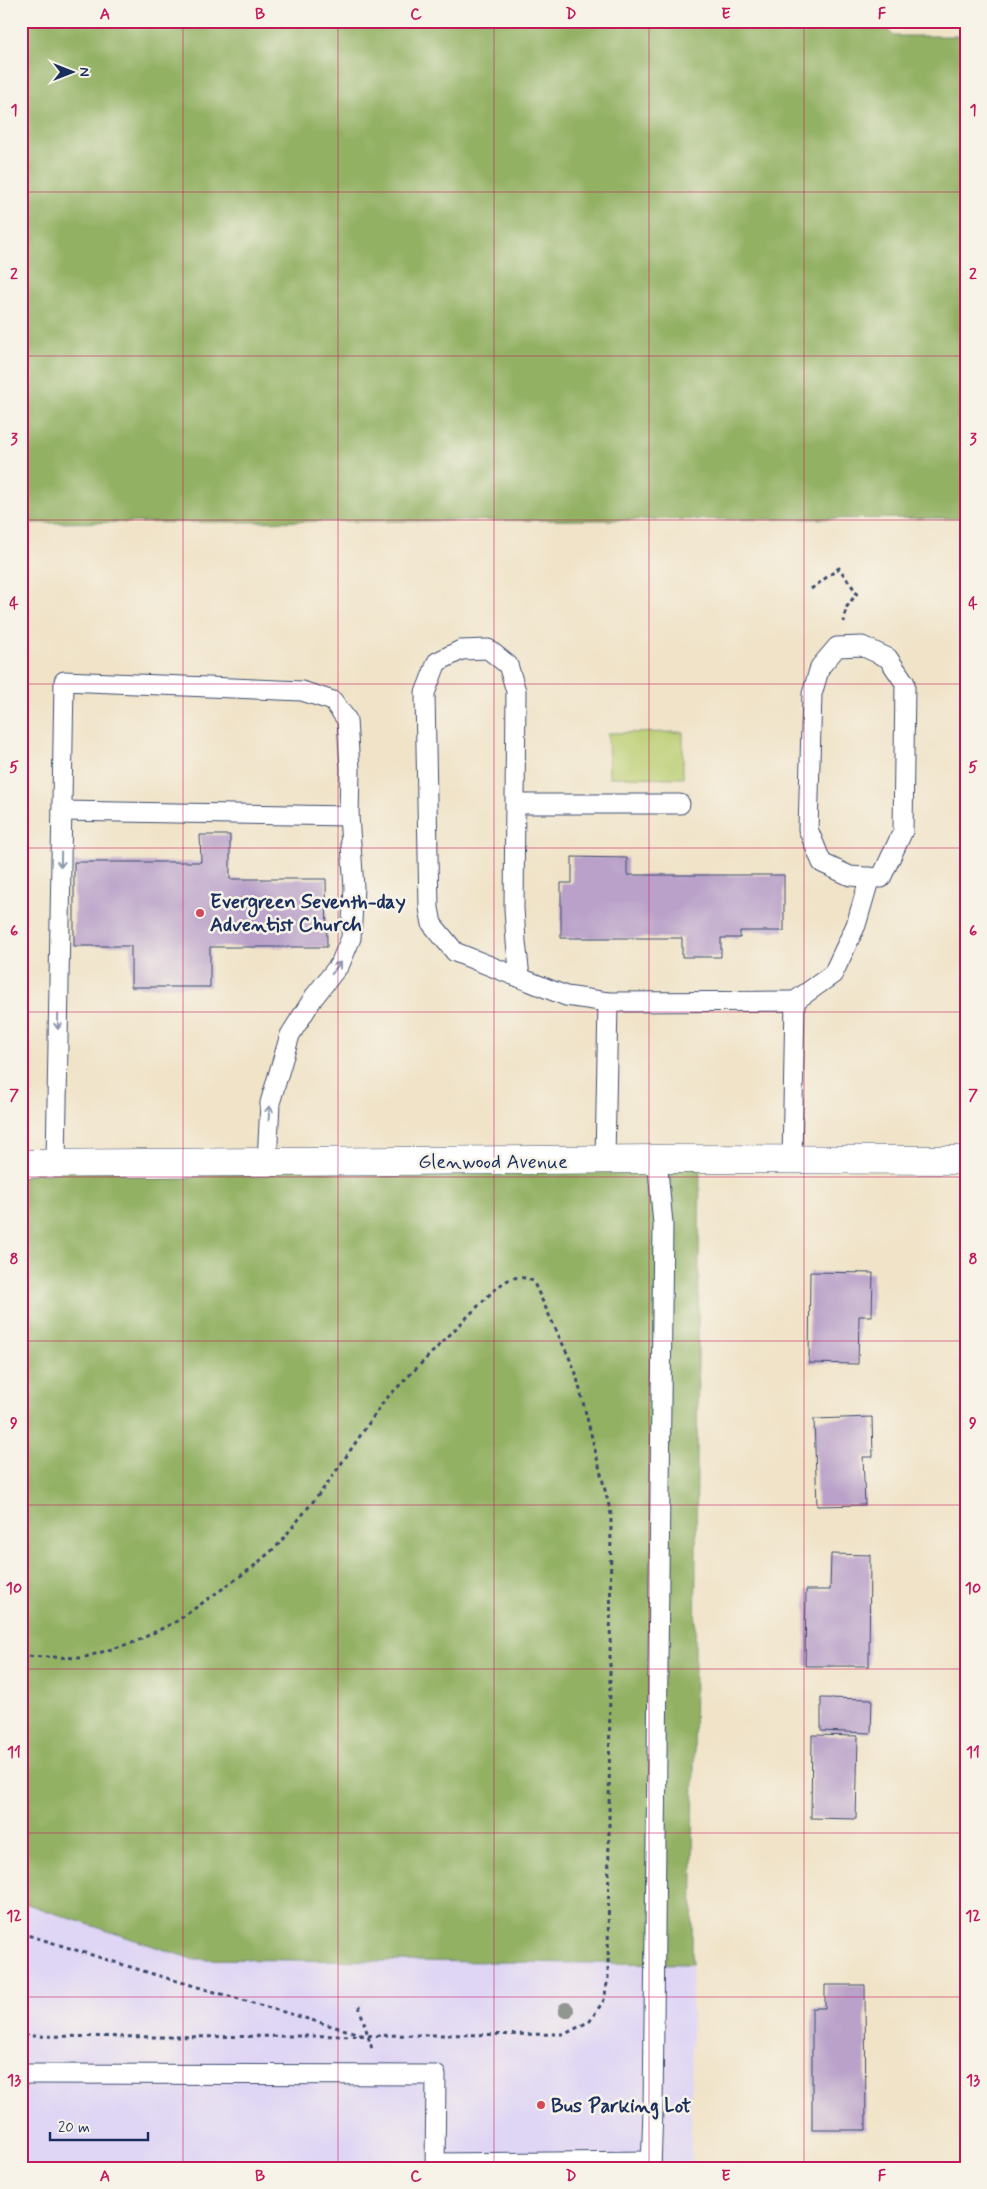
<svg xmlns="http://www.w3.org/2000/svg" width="987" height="2189" viewBox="0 0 987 2189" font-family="Mynerve,sans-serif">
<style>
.built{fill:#dfd5f5}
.green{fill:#bace71;stroke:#6a7e68}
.forest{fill:#93b163;stroke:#577060}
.building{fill:#b9a1c9}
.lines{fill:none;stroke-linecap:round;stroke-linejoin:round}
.service-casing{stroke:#3b4a6e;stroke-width:21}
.tertiary-casing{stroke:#3b4a6e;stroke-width:29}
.path{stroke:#3b4a6e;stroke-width:3;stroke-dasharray:4 4;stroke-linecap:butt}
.service{stroke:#fff;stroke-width:19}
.tertiary{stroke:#fff;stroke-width:28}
.tree{fill:#919690}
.oneway{stroke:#8d97ae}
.grid{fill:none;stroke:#c2185b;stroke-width:1;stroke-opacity:0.55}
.poi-dot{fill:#d1495b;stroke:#f7f3e8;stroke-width:2}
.labels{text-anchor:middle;stroke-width:5;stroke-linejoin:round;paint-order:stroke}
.poi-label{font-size:20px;font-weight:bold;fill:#1b2f5e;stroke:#f7f3e8;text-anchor:start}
.street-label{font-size:20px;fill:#1b2f5e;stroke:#f7f3e8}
.neatline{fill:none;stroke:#c2185b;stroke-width:2}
.grid-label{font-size:16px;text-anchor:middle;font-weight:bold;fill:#c2185b}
</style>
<rect width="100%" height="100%" fill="#f7f3e8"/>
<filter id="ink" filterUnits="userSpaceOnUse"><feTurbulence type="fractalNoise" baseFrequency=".02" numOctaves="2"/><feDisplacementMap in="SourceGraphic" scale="10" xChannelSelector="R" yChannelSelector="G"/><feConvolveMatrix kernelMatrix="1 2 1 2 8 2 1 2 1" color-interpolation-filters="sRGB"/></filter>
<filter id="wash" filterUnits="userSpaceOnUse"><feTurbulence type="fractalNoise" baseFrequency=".0096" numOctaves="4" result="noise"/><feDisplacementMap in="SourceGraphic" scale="20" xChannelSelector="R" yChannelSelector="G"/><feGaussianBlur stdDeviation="1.12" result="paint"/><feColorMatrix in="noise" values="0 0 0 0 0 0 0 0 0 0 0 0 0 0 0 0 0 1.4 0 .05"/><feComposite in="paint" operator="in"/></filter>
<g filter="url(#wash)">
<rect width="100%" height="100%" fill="#f0e3c8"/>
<!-- built -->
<path class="built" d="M21,1902L192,1959L692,1964L691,2168H21Z"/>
<!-- green -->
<path class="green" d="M683,732V778L609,777L608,733Z"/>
<!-- forest -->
<g class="forest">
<path d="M21,21H878L894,36H966V518L21,523Z"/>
<path d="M700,1160L692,1964L192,1959L21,1902V1164Z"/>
</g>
<g id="blocks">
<!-- building -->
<g class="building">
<path d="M200,835H230V879H326L327,947H210V987H131V946H74V862H201Z"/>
<path d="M572,857L627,858V875H784V931H740V938H721V957H682V938H561V883H572Z"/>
<path d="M810,1272L873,1273L872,1316H859L858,1364L809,1363Z"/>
<path d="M872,1417L873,1457H863L865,1505L817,1506L814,1419Z"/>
<path d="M831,1554L870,1555L869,1666H805L806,1590H830Z"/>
<path d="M821,1698L872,1699L871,1733L821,1731Z"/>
<path d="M812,1735L858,1736L856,1819L811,1818Z"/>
<path d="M825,1985H865L866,2130H812V2008H825Z"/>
</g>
</g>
</g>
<g filter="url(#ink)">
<use href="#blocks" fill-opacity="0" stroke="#3b4a6e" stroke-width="1"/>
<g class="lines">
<!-- service casing -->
<g class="service-casing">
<g id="service">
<path d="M862,646L888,658L905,683L903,831L881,878L850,876L822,863L808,829L812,694L820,667L837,647Z"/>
<path d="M516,804H680"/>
<path d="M62,811L349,816"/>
<path d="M520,977L516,942L514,908L516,691L508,665L488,649L461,650L437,662L425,693L429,908L432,924L455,952L566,996L608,1002"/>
<path d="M795,1001L833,974L856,925L870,877"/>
<path d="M605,1160L608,1002L795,1001L792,1160"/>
<path d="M56,1163L64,681L302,691L333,701L347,720L350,769L349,816L354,888L351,938L340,964L314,997L290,1035L270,1103L267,1162"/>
<path d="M21,2074L436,2075L435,2168"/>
<path d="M435,2163L651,2161"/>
<path d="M651,2168L653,2109L663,1224L657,1159"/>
</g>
</g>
<!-- tertiary casing -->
<g class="tertiary-casing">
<path id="tertiary" d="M21,1164L657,1159L966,1160"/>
</g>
<!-- path -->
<g class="path">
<path d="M811,589L839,568L857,593L846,608L844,622"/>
<path d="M21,1656L82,1658L135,1642L177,1621L253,1567L278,1545L328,1483L384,1401L493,1291C508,1279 514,1273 533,1281L575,1370L611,1514L608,1978L604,2000L590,2021L565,2034L167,2037L21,2036"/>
<path d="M21,1933L153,1974L363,2035"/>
<path d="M359,2006L372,2049"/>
</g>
<!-- service -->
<use href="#service" class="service"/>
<!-- tertiary -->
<use href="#tertiary" class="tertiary"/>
</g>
<!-- trees -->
<circle class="tree" cx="566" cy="2010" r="8"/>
<!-- one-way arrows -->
<defs><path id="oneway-shaft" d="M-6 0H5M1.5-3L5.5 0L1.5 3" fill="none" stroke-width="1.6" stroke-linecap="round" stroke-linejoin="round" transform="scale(1.25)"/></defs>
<g class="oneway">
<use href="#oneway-shaft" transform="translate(61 860) rotate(91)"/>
<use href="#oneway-shaft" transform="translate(336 968) rotate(-55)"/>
<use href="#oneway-shaft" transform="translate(58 1022) rotate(91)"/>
<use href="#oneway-shaft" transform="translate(269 1113) rotate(-87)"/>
</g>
</g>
<!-- grid -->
<path class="grid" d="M183,21V2168M338,21V2168M494,21V2168M649,21V2168M804,21V2168M21,192H966M21,356H966M21,520H966M21,684H966M21,848H966M21,1012H966M21,1177H966M21,1341H966M21,1505H966M21,1669H966M21,1833H966M21,1997H966"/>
<!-- markers -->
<g class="poi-dot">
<circle cx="200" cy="913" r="5"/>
<circle cx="541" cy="2105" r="5"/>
</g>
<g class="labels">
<!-- poi labels -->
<g class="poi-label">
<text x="210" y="908">Evergreen Seventh-day<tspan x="210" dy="23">Adventist Church</tspan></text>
<text x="551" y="2112">Bus Parking Lot</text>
</g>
<!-- street labels -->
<g class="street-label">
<text x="493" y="1168">Glenwood Avenue</text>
</g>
</g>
<!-- margin -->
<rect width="987" height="2189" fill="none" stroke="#f7f3e8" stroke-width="55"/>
<!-- north arrow -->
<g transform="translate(72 72) rotate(90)" stroke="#f7f3e8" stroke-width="4" paint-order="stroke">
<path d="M0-4L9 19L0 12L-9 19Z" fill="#1b2f5e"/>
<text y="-8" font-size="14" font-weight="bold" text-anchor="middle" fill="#1b2f5e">N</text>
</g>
<!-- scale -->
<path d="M50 2132v8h98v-8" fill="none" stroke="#1b2f5e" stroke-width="2.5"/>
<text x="58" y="2132" font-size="15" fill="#1b2f5e" stroke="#f7f3e8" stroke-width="4" paint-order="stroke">20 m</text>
<rect x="28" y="28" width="932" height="2134" class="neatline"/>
<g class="grid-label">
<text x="105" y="19">A</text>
<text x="260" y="19">B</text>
<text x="416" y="19">C</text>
<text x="571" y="19">D</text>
<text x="726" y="19">E</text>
<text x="882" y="19">F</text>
<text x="14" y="115">1</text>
<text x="973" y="115">1</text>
<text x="14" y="279">2</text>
<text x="973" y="279">2</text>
<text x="14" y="444">3</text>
<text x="973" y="444">3</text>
<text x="14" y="608">4</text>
<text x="973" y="608">4</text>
<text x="14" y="772">5</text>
<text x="973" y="772">5</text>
<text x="14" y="936">6</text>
<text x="973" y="936">6</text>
<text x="14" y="1100">7</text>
<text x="973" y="1100">7</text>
<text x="14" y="1264">8</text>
<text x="973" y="1264">8</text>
<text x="14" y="1428">9</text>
<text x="973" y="1428">9</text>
<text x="14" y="1593">10</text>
<text x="973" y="1593">10</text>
<text x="14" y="1757">11</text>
<text x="973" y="1757">11</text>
<text x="14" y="1921">12</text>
<text x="973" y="1921">12</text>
<text x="14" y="2085">13</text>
<text x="973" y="2085">13</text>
<text x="105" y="2181">A</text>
<text x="260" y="2181">B</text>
<text x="416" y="2181">C</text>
<text x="571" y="2181">D</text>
<text x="726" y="2181">E</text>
<text x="882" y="2181">F</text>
</g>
</svg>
